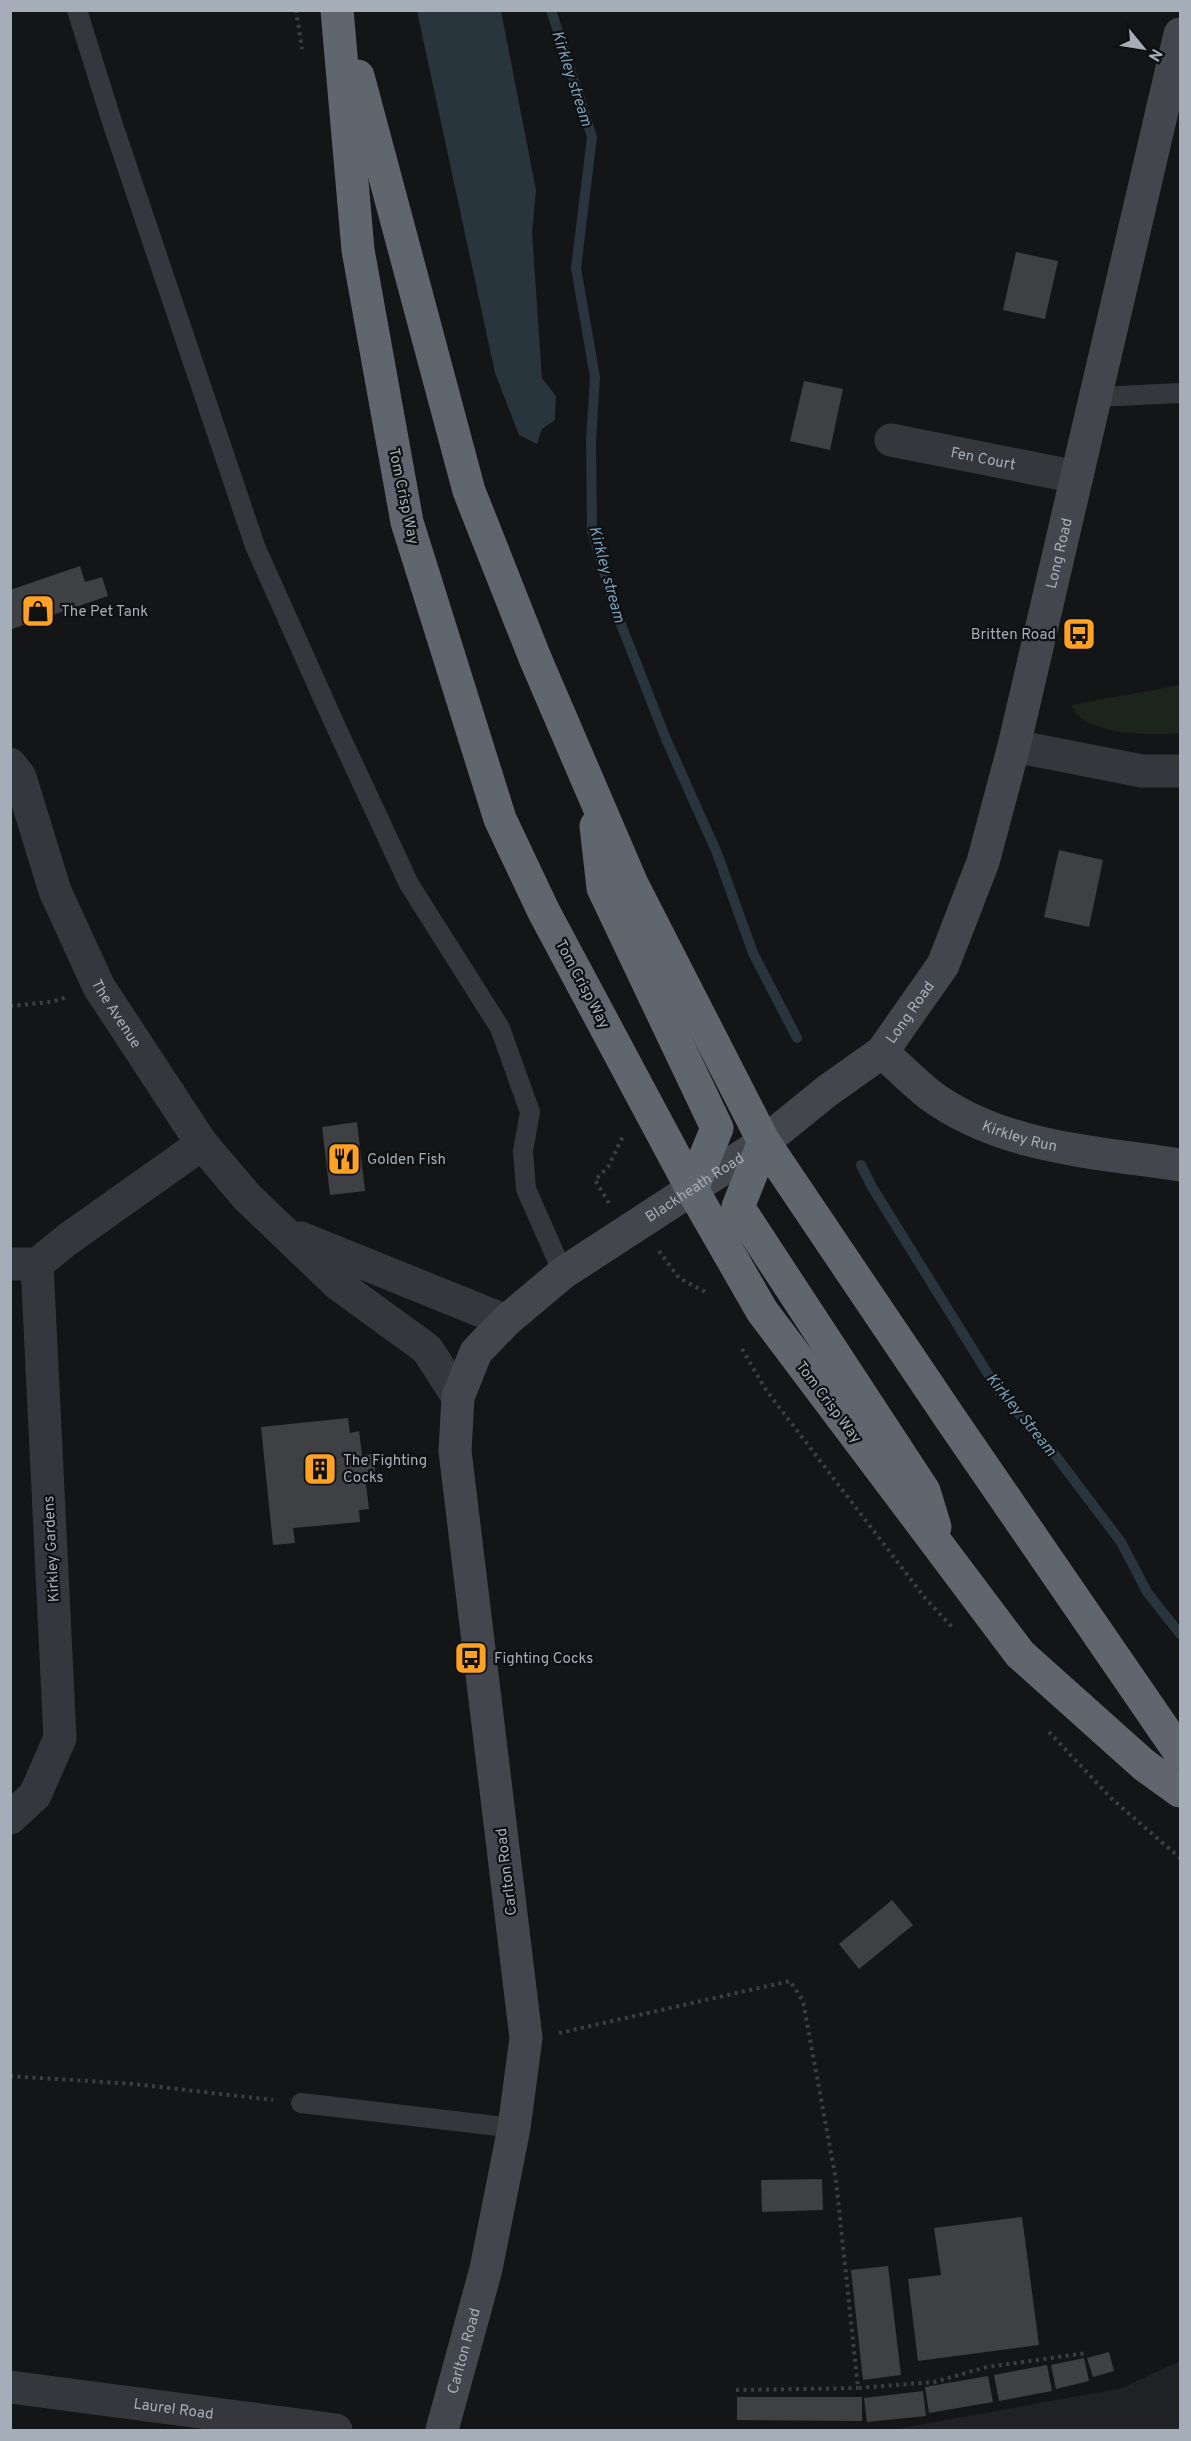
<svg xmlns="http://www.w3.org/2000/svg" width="1191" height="2441" viewBox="0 0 1191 2441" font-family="Overpass,sans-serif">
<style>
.built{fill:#202124}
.green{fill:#1c251c}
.water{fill:#29353c}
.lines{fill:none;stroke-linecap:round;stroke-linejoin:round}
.stream{stroke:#29353c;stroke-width:10}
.building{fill:#3e4044}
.path{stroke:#3b3e43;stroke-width:4;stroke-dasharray:3 4.5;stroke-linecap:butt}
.lane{stroke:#35373c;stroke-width:20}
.street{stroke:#35373c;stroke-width:33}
.secondary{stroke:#43464c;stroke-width:33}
.highway{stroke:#61656d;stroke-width:33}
.labels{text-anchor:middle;stroke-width:4.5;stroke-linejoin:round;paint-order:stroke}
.street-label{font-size:15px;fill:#a5adb8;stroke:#0f1012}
.poi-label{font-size:15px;fill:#a5adb8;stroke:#0f1012;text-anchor:start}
.water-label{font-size:16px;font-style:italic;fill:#789fb7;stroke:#0f1012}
</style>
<rect width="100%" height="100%" fill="#141517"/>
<!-- built -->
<path class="built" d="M1180,2361V2430H891L1122,2388Z"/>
<!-- green -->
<path class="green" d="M1180,685V733C1150,735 1085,737 1071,705Z"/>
<!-- water -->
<path class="water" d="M417,11H501L536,190L532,232L542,378L556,396L555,420L542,429L537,444L519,435L495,373Z"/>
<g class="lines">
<!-- stream -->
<g class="stream">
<path d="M551,10L592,137L576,268L595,377L591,441L592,530L615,609L666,739L717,853L753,953L797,1038"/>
<path d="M861,1165L872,1187L998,1390L1055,1455L1121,1542L1147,1592L1180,1634"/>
</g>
</g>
<!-- building -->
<g class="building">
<path d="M1016,252L1058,261L1045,319L1003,310Z"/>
<path d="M804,381L843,389L830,450L790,441Z"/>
<path d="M80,566L85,582L102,577L108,596L12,629L10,590Z"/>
<path d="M1059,850L1103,860L1089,927L1044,917Z"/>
<path d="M357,1122L365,1191L330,1195L322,1127Z"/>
<path d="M348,1418L350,1433L359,1431L362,1455L374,1454L376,1482L366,1484L369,1509L359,1510L360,1522L293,1528L295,1543L273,1545L261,1427Z"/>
<path d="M892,1900L913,1925L859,1969L839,1944Z"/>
<path d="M822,2179L823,2210L762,2212L761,2180Z"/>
<path d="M1022,2217L1039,2345L918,2361L908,2279L941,2275L934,2228Z"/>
<path d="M888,2266L901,2375L863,2380L851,2270Z"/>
<path d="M1109,2352L1114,2371L1093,2377L1087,2358Z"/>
<path d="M1084,2358L1089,2381L1056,2389L1051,2365Z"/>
<path d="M1047,2365L1052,2391L999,2401L994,2375Z"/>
<path d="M988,2376L993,2402L929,2413L925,2387Z"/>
<path d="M923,2391L926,2416L867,2422L864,2398Z"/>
<path d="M737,2397H862V2421L737,2420Z"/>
</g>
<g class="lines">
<!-- path -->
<g class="path">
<path d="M296,10L302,49"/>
<path d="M10,1006L51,1002L67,997"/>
<path d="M609,1203L595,1180L608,1167L623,1136"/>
<path d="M659,1251L679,1278L709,1294"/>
<path d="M742,1349L766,1390L925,1598L952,1627"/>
<path d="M1049,1732L1112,1799L1180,1858"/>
<path d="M559,2033L790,1981L803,2001L836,2180L858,2388L934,2382L987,2367L1087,2353"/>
<path d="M10,2076L134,2084L273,2100"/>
<path d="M736,2390L858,2388"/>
</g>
<!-- lane -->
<g class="lane">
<path d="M77,10L112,122L255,546L336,727L409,884L500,1028L530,1112L523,1151L526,1189L563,1273"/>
<path d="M1097,397L1180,393"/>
<path d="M301,2103L514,2128"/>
</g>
<!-- street -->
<g class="street">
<path id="s1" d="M891,440L1077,477"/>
<path d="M1014,746L1142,771H1180"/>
<path id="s2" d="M10,764L20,777L55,891L99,987L202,1144L247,1197L339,1285L427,1349L458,1397"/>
<path d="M301,1238L506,1321"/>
<path d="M10,1264H37L68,1239L202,1144"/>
<path d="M10,1818L35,1795L60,1738L37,1264"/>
<path id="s3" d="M10,2387L336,2430"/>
</g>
<!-- secondary -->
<g class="secondary">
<path id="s4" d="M882,1052C898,1066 913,1082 930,1095C1001,1148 1096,1152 1180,1165"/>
<path id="s5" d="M442,2430L486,2269L514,2128L526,2038L455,1451L458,1397L476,1352L506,1321L563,1273L764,1142L827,1091L882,1052L943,965L983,862L1014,746L1180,34"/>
</g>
<!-- highway -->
<g class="highway">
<path d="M337,10L358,250L407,522L500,819L544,912L692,1189L762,1311L1020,1654L1144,1765L1180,1791"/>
<path d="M358,76L469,491L535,658L632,884L764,1142L950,1418L1180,1753"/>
<path d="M596,826L603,888L717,1128L692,1189"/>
<path d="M764,1142L738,1207L924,1491L935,1527"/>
</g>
</g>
<!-- icons -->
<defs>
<g id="shop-square" transform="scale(1.725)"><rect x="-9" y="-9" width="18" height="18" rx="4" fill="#ffa124" stroke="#0f1012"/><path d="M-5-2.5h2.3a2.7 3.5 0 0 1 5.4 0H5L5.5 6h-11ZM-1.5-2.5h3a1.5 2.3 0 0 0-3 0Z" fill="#111"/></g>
<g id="bus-square" transform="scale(1.725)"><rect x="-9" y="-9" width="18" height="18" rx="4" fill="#ffa124" stroke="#0f1012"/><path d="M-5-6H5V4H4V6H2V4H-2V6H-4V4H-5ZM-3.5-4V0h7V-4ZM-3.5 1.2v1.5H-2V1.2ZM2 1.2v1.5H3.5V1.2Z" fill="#111"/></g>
<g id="restaurant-square" transform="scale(1.725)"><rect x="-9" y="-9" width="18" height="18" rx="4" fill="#ffa124" stroke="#0f1012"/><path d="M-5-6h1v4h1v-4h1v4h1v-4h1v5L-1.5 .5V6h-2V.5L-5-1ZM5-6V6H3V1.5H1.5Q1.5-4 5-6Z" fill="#111"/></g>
<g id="building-square" transform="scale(1.725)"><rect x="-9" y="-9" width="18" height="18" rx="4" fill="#ffa124" stroke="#0f1012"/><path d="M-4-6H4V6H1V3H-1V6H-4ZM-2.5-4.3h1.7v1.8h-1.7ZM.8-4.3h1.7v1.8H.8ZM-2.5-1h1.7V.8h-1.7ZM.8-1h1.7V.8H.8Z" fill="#111"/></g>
</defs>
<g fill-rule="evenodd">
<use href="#shop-square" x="38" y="611"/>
<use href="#bus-square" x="1079" y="634"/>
<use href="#restaurant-square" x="344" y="1159"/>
<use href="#building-square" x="320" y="1469"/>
<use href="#bus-square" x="471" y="1658"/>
</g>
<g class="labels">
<!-- street labels -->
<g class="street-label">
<text dy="5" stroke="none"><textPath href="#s1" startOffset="94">Fen Court</textPath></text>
<text transform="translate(404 496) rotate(78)" y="5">Tom Crisp Way</text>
<text dy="5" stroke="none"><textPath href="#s5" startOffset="2136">Long Road</textPath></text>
<text transform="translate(583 984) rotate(62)" y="5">Tom Crisp Way</text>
<text dy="5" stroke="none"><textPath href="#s2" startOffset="273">The Avenue</textPath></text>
<text dy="5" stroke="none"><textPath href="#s5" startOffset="1650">Long Road</textPath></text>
<text dy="5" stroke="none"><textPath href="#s4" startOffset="164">Kirkley Run</textPath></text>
<text dy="5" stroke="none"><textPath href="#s5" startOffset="1370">Blackheath Road</textPath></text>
<text transform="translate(829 1402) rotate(53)" y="5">Tom Crisp Way</text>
<text transform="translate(51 1549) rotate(-93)" y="5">Kirkley Gardens</text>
<text transform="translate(506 1872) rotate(-97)" y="5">Carlton Road</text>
<text dy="5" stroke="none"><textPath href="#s5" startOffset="82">Carlton Road</textPath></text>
<text dy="5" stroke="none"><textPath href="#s3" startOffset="165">Laurel Road</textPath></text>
</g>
<!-- poi labels -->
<g class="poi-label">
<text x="61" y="616">The Pet Tank</text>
<text x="1056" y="639" text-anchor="end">Britten Road</text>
<text x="367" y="1164">Golden Fish</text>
<text x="343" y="1465">The Fighting<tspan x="343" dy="17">Cocks</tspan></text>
<text x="494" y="1663">Fighting Cocks</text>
</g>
<!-- water labels -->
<g class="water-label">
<text transform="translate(573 78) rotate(72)" y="6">Kirkley stream</text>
<text transform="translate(608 574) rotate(75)" y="6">Kirkley stream</text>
<text transform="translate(1022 1414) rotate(51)" y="6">Kirkley Stream</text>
</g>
</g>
<!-- border -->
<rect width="1191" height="2441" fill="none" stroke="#a5adb8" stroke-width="24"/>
<!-- north arrow -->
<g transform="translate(1143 48) rotate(120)" stroke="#0f1012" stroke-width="4.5" paint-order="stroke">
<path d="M0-4.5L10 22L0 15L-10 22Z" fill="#a5adb8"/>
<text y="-9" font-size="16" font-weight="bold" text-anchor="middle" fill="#a5adb8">N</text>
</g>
</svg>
